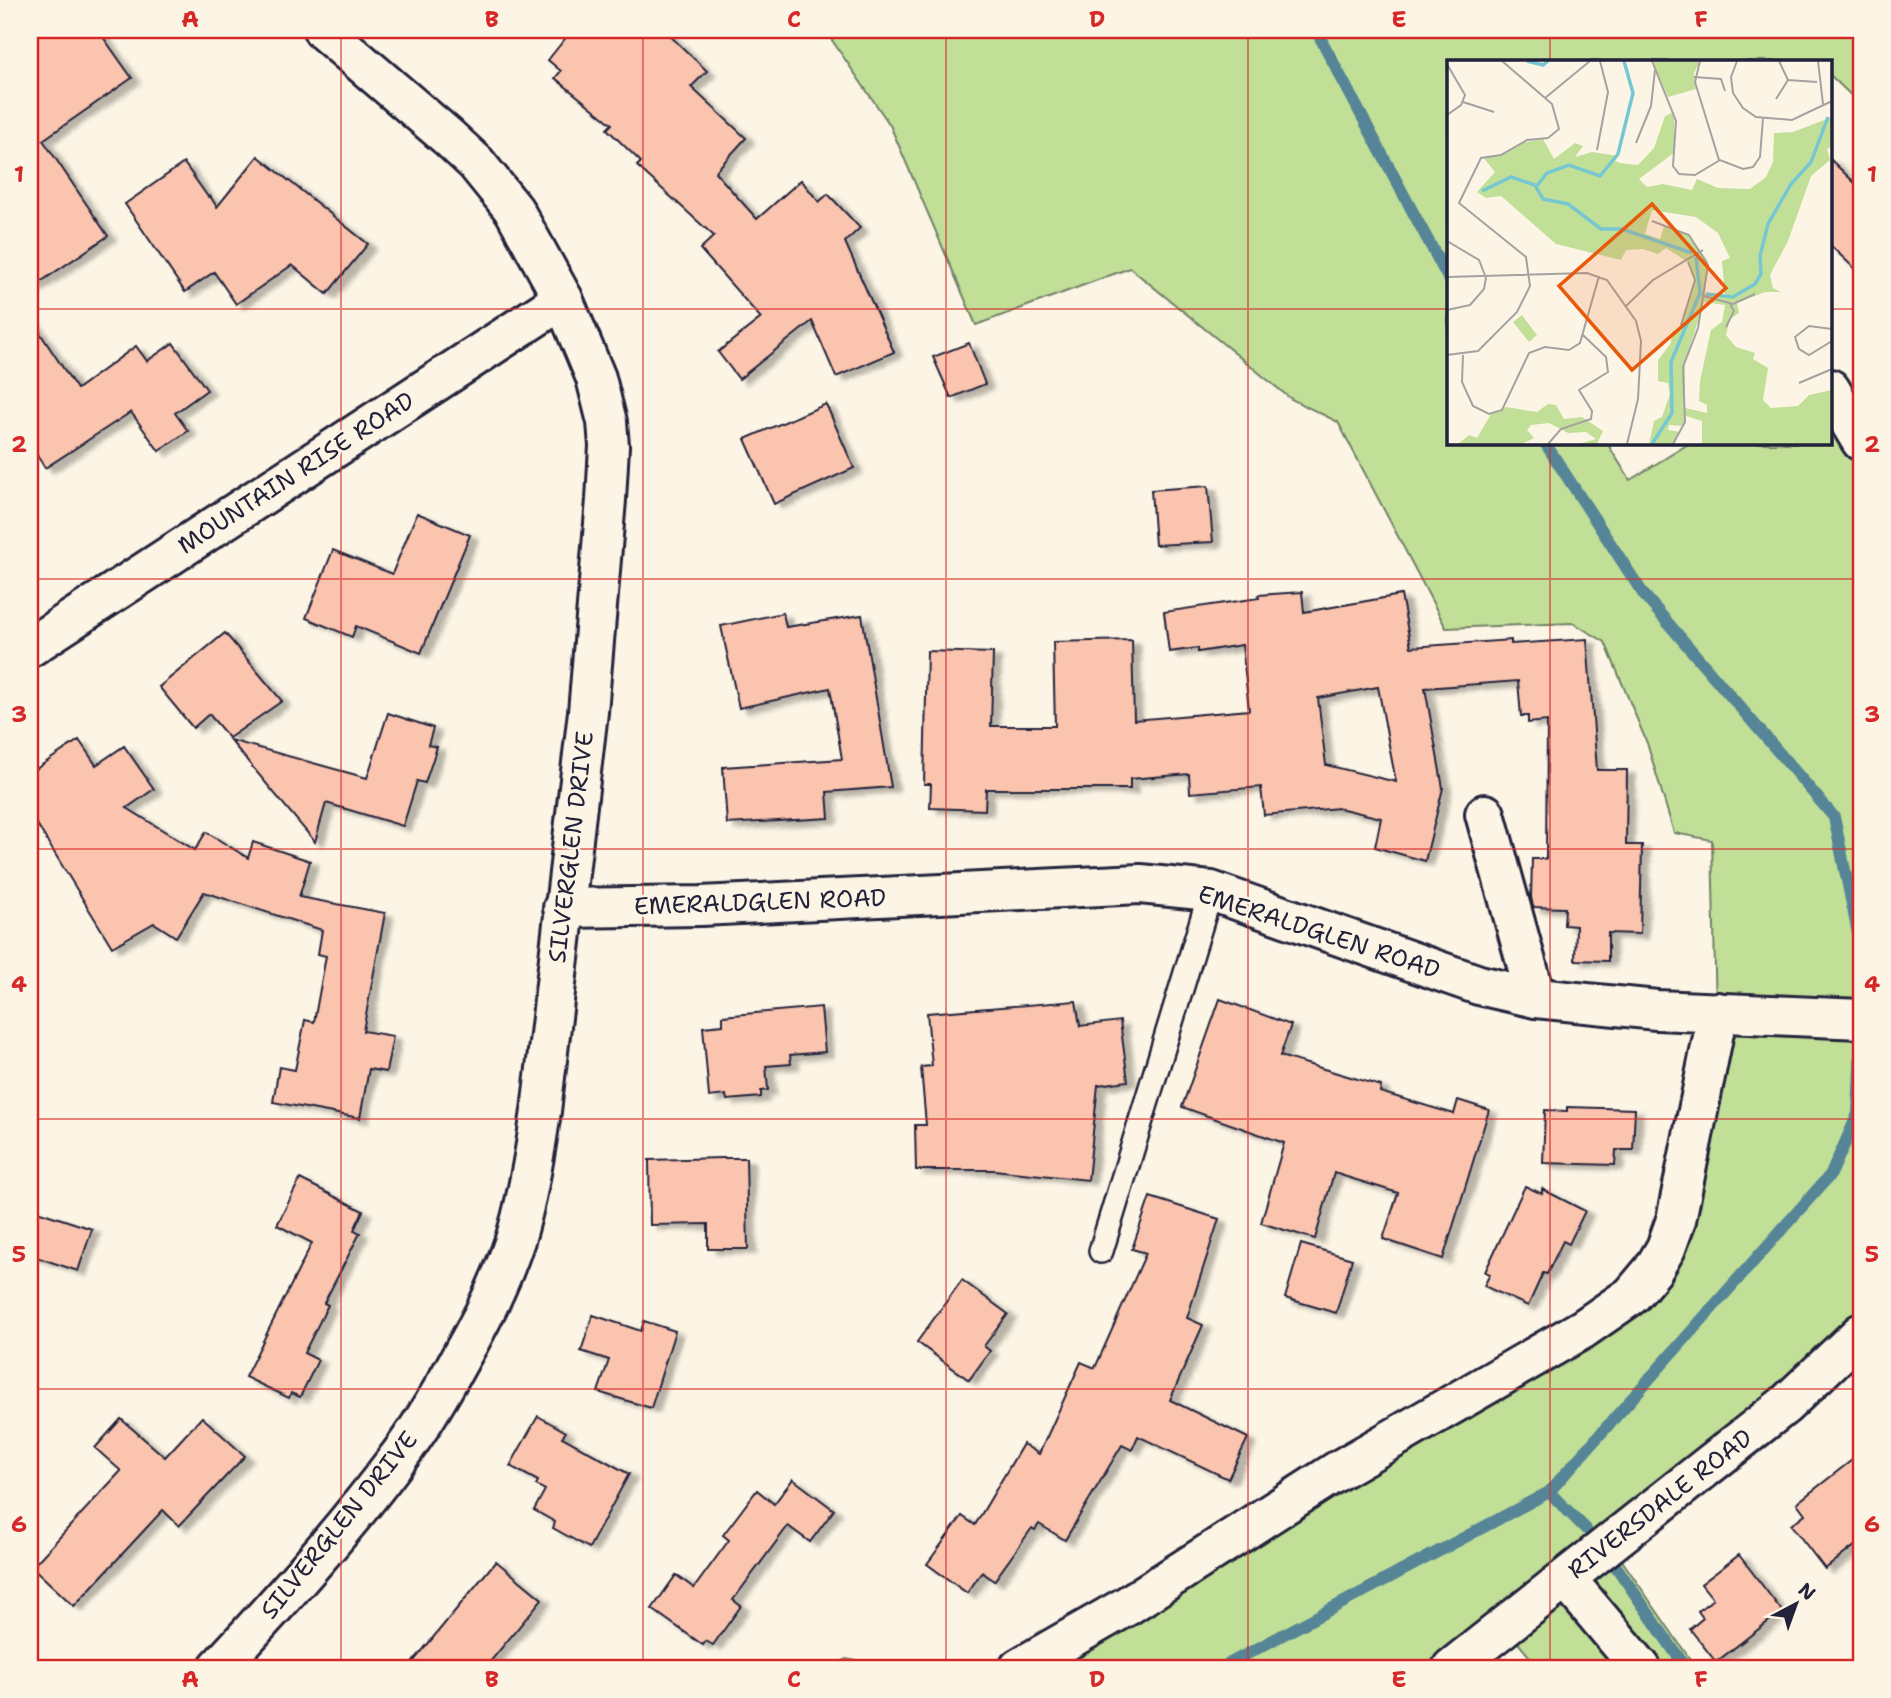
<svg xmlns="http://www.w3.org/2000/svg" width="1891" height="1698" viewBox="0 0 1891 1698" font-family="'Shantell Sans',sans-serif">
<style>
.green{fill:#c1df97;stroke:#728069;stroke-width:2}
.lines{fill:none;stroke-linecap:round;stroke-linejoin:round}
.stream{stroke:#558596;stroke-width:12}
.building{fill:#fbc4ae;stroke:#22223b;stroke-width:2;fill-rule:evenodd;filter:url(#shadow)}
.lane-casing{stroke:#22223b;stroke-width:28}
.street-casing{stroke:#22223b;stroke-width:44}
.secondary-casing{stroke:#22223b;stroke-width:44}
.lane{stroke:#fcf5e5;stroke-width:23}
.street{stroke:#fcf5e5;stroke-width:38}
.secondary{stroke:#fcf5e5;stroke-width:38}
.grid{fill:none;stroke:#d62828;stroke-width:2;stroke-opacity:0.55}
.labels{text-anchor:middle;stroke-width:5;stroke-linejoin:round;paint-order:stroke}
.street-label{font-size:24px;fill:#22223b;stroke:#fcf5e5}
.inset-river{fill:none;stroke:#77c7d3;stroke-width:3.5}
.inset-road{fill:none;stroke:#a5a1a1;stroke-width:2}
.view{fill:#e8590c;fill-opacity:0.15;stroke:#e8590c;stroke-width:3.5}
.inset-edge{fill:none;stroke:#22223b;stroke-width:3.5}
.neatline{fill:none;stroke:#d62828;stroke-width:2.5}
.grid-label{font-size:23px;text-anchor:middle;font-weight:bold;fill:#d62828}
</style>
<defs>
<filter id="shadow"><feDropShadow dx="8" dy="4.5" stdDeviation="2" flood-color="#0004"/></filter>
</defs>
<rect width="100%" height="100%" fill="#fcf5e5"/>
<filter id="ink" filterUnits="userSpaceOnUse"><feTurbulence type="fractalNoise" baseFrequency=".0143" numOctaves="2"/><feDisplacementMap in="SourceGraphic" scale="14" xChannelSelector="R" yChannelSelector="G"/><feConvolveMatrix kernelMatrix="1 2 1 2 8 2 1 2 1" color-interpolation-filters="sRGB"/></filter>
<g filter="url(#ink)">
<!-- green -->
<g class="green">
<path d="M825,30H1861V105L1830,75V61H1448V443H1607L1630,480L1690,443H1830V398L1861,448V1331L1612,1546L1696,1668H1539L1508,1631L1460,1668H1015L1652,1271L1716,1014L1712,840L1674,833L1647,743L1605,642L1573,623L1446,628L1338,422L1291,399L1130,268L976,325L890,125Z"/>
<path d="M846,1659L897,1668H832Z"/>
</g>
<g class="lines">
<!-- stream -->
<g class="stream">
<path d="M1316,30L1448,278"/>
<path d="M1545,443L1644,595L1834,817L1861,948"/>
<path d="M1549,1492L1586,1529"/>
<path d="M1615,1565L1686,1668"/>
<path d="M1221,1668L1549,1492L1831,1174L1858,1114L1861,1045"/>
</g>
</g>
<!-- building -->
<g class="building">
<path d="M30,30H98L132,78L43,140L108,236L30,289Z"/>
<path d="M572,30H664L707,71L691,87L746,138L715,172L757,219L801,180L819,202L828,194L860,228L845,242L894,352L836,377L812,321L739,379L718,352L761,318L700,249L714,236L637,166L641,162L607,129L612,124L555,78L561,71L548,60Z"/>
<path d="M258,156L368,244L327,294L292,265L236,304L214,272L185,292L125,204L184,163L208,197L210,196L217,207Z"/>
<path d="M1830,159L1861,189V275L1830,245Z"/>
<path d="M30,318L77,389L136,346L147,361L173,343L207,390L175,413L188,431L159,451L131,412L45,468L30,444Z"/>
<path d="M969,343L985,384L951,398L933,357Z"/>
<path d="M826,404L854,468L774,504L745,439Z"/>
<path d="M1208,486L1213,542L1155,545L1151,490Z"/>
<path d="M417,513L470,535L421,653L356,626L352,637L306,618L333,550L392,574Z"/>
<path d="M1302,592L1304,612L1401,595L1411,647L1511,640V644L1587,639L1597,770H1627L1626,845H1642L1640,934L1608,933V961L1575,960L1576,926L1564,925L1565,908L1533,907L1531,897L1532,859H1546L1547,721L1528,723V716H1521L1518,681L1425,688L1443,788L1425,861L1375,847L1381,818L1339,808L1264,815L1261,787L1190,793L1189,774L1130,779V789H986L985,810L930,808L931,784H924L927,651L993,653L991,726H1055L1053,642L1132,640L1134,720L1249,710L1242,645L1198,652V648L1169,652L1164,612L1259,598L1258,595ZM1378,687L1396,782L1326,765L1318,698Z"/>
<path d="M783,613L786,627L862,615L891,787L827,792L829,818L727,824L723,767L842,759L830,688L739,708L721,626Z"/>
<path d="M225,633L282,701L229,738L209,714L193,728L159,687Z"/>
<path d="M388,713L433,728L428,745L437,747L425,783L417,781L403,826L326,803L315,842L230,740L367,778Z"/>
<path d="M79,740L96,765L124,746L154,789L127,808L195,850L206,832L248,858L253,842L310,861L299,897L385,913L363,1031L393,1036L386,1072L369,1069L360,1118L273,1102L279,1067L295,1070L305,1020L314,1022L326,956L318,954L322,930L204,892L176,937L154,923L112,947L30,813V773Z"/>
<path d="M1220,999L1291,1025L1280,1056L1381,1086L1380,1092L1454,1114L1458,1100L1489,1110L1443,1259L1383,1239L1398,1193L1334,1173L1315,1239L1261,1223L1284,1143L1182,1107Z"/>
<path d="M1076,1001L1080,1026L1120,1021L1128,1081L1098,1085L1088,1180L994,1170H916L915,1125H926L921,1067L932,1066L927,1013Z"/>
<path d="M821,1007L825,1052L790,1055L791,1064L766,1066L768,1090L761,1091V1097L727,1100L726,1095L709,1097L703,1027L723,1025V1016Z"/>
<path d="M1567,1107L1635,1109L1633,1150H1616L1615,1165L1543,1163L1545,1110L1567,1111Z"/>
<path d="M721,1158H746L748,1249H708V1224L650,1225L649,1160Z"/>
<path d="M300,1179L363,1211L354,1230L360,1233L324,1303L328,1305L304,1353L318,1360L300,1397L291,1393L289,1398L245,1377L312,1243L277,1225Z"/>
<path d="M1525,1186L1542,1194V1189L1585,1211L1569,1244L1563,1241L1547,1274L1543,1273L1528,1306L1484,1286L1490,1274L1485,1272Z"/>
<path d="M1150,1197L1219,1219L1187,1318L1203,1325L1170,1400L1248,1438L1228,1479L1138,1436L1132,1450L1122,1445L1065,1540L1039,1524L1035,1530L1032,1528L994,1581L982,1572L967,1593L927,1564L962,1516L975,1525L1023,1444L1039,1454L1081,1362L1095,1368L1146,1253L1132,1249Z"/>
<path d="M37,1211L92,1229L78,1271L30,1255V1233Z"/>
<path d="M1301,1244L1352,1259L1336,1313L1285,1298Z"/>
<path d="M962,1280L1008,1314L984,1346L990,1351L969,1380L917,1342Z"/>
<path d="M593,1315L641,1331L644,1321L675,1331L651,1408L598,1392L609,1360L581,1351Z"/>
<path d="M538,1416L566,1432L562,1437L629,1474L589,1548L553,1528L555,1522L534,1510L545,1490L536,1485L538,1481L510,1466Z"/>
<path d="M202,1417L245,1456L179,1526L163,1510L74,1606L32,1567L121,1471L95,1448L121,1419L165,1457Z"/>
<path d="M1861,1453V1541L1825,1569L1791,1525L1805,1514L1797,1503Z"/>
<path d="M793,1479L834,1510L810,1542L788,1526L733,1600L741,1606L713,1645L706,1641L703,1645L652,1609L676,1575L694,1588L729,1540L723,1535L757,1490L774,1504Z"/>
<path d="M1739,1555L1782,1611L1716,1662L1690,1629L1703,1618L1698,1611L1713,1599L1701,1584Z"/>
<path d="M496,1561L542,1599L485,1668H408Z"/>
</g>
<g class="lines">
<!-- lane casing -->
<g class="lane-casing">
<path id="lane" d="M1101,1251L1211,891"/>
</g>
<!-- street casing -->
<g class="street-casing">
<g id="street">
<path d="M1830,389L1861,441"/>
<path d="M30,647L563,299"/>
<path d="M1485,814L1536,998"/>
<path d="M563,908L701,906L1140,884L1211,891L1479,985L1536,998L1657,1010L1861,1019"/>
<path d="M1566,1579L1641,1668"/>
<path d="M1019,1668L1127,1606L1337,1471L1583,1329L1632,1295L1653,1270L1666,1248L1676,1220L1718,1012"/>
<path d="M1452,1668L1785,1405L1861,1333"/>
</g>
</g>
<!-- secondary casing -->
<g class="secondary-casing">
<path id="secondary" d="M218,1668C279,1602 340,1535 394,1463C418,1432 440,1395 459,1360C481,1322 501,1282 515,1240C528,1198 535,1154 541,1111L588,712L606,500L609,446L607,422L596,378L563,299L514,210L476,163L448,137L323,30"/>
</g>
<!-- lane -->
<use href="#lane" class="lane"/>
<!-- street -->
<use href="#street" class="street"/>
<!-- secondary -->
<use href="#secondary" class="secondary"/>
</g>
</g>
<!-- grid -->
<path class="grid" d="M341,30V1668M643,30V1668M946,30V1668M1248,30V1668M1550,30V61M30,309H1448M1830,309H1861M1550,443V1668M30,579H1861M30,849H1861M30,1119H1861M30,1389H1861"/>
<g class="labels">
<!-- street labels -->
<g class="street-label">
<text transform="translate(296 473) rotate(-33)" y="8">MOUNTAIN RISE ROAD</text>
<text transform="translate(571 847) rotate(-83)" y="8">SILVERGLEN DRIVE</text>
<text transform="translate(760 902) rotate(-2)" y="8">EMERALDGLEN ROAD</text>
<text transform="translate(1319 932) rotate(18)" y="8">EMERALDGLEN ROAD</text>
<text transform="translate(1660 1504) rotate(-38)" y="8">RIVERSDALE ROAD</text>
<text transform="translate(339 1525) rotate(-51)" y="8">SILVERGLEN DRIVE</text>
</g>
</g>
<!-- overview -->
<g transform="translate(1447 60)">
<rect width="385" height="385" fill="#fcf5e5"/>
<path d="M205,1H253L247,13L249,29L221,37ZM227,52L228,92L192,119L200,127L216,124L245,130L250,119L271,128L303,129L319,117L326,102L327,73L346,72L385,57V86L380,89L383,100L364,116L341,181L323,215L326,228L334,232H318L290,243L292,253L283,259L279,275L289,287L308,293L306,299L321,308L316,340L324,348L351,346L362,335L385,330V384H255V361L239,356L237,366L222,365L221,370L233,372L227,384H202L207,361L215,357L223,334L221,323L211,321V300L224,283L225,272L233,267L248,220L241,202L219,188L211,194L196,189L179,190L174,200L109,184L54,136L39,138L30,132L48,112L36,97L50,96L74,83L96,79L107,99L128,83L136,86L128,97L145,92L171,96L168,101L173,103L191,105L207,88L218,56ZM205,150L249,157L271,173L283,198L275,201L278,237L258,233L261,201L242,175L217,166L213,179L198,174ZM257,242L278,245L275,262L264,270L253,321L252,341L260,345V353L238,348V302ZM75,255L90,275L82,282L66,262ZM101,344L109,345L117,359L135,357L156,371L150,384H132L149,379L139,372L121,373L102,363L84,365L80,370L87,378L75,384H11L22,375L30,378L44,354L59,347L90,352Z" fill="#c1df97" fill-rule="evenodd"/>
<path class="inset-river" d="M80,1L96,5L101,1M177,1L186,33L171,94L153,116L122,105L100,113L89,127L96,139L121,144L154,169H175L245,193M35,131L64,117L88,125M259,234L286,237L308,224L314,214L313,196L321,164L344,124L364,102L381,57M205,384L225,353L224,302L253,233L249,197"/>
<path class="inset-road" d="M205,1L229,61L226,106L232,114L248,115L273,100L296,109L306,107L313,97L316,58M253,1L248,22L272,100M290,1L284,17L286,33L296,48L309,57L345,60L385,41M332,1L341,20L370,22M371,1L376,44M0,4L18,35L14,45L0,55M247,17L274,19L278,31M98,38L143,1M329,39L341,20M16,42L47,52M189,83L204,46L208,10M150,90L161,32L153,1M205,161L242,175L261,205L251,268L236,307L238,362L226,384M0,181L32,200L39,218L37,229L23,245L0,250M0,217L140,213L160,220L189,261L194,281L191,339L180,384M257,236L286,244L308,234M179,246L206,220L256,190M234,265L248,220L241,202M279,267L287,251L283,244M385,269L362,266L348,277L352,289L362,295L385,281M0,295L31,291L70,252L83,226L79,197L12,143L34,98L54,95L80,80L101,78L112,69L105,44L55,1M16,295L15,322L26,346L42,354L55,350L82,293L98,287L122,290L133,283L152,216M352,323L385,309M101,384L114,369L144,359L145,351L132,330L161,312L159,297L136,275"/>
<path class="view" d="M205,144L279,228L185,310L112,226Z"/>
<rect width="385" height="385" class="inset-edge"/>
</g>
<!-- margin -->
<rect width="1891" height="1698" fill="none" stroke="#fcf5e5" stroke-width="77"/>
<!-- north arrow -->
<g transform="translate(1796 1604) rotate(41)" stroke="#fcf5e5" stroke-width="5" paint-order="stroke">
<path d="M0-5L12 26L0 18L-12 26Z" fill="#22223b"/>
<text y="-10" font-size="19" font-weight="bold" text-anchor="middle" fill="#22223b">N</text>
</g>
<rect x="38" y="38" width="1815" height="1622" class="neatline"/>
<g class="grid-label">
<text x="190" y="27">A</text>
<text x="492" y="27">B</text>
<text x="794" y="27">C</text>
<text x="1097" y="27">D</text>
<text x="1399" y="27">E</text>
<text x="1701" y="27">F</text>
<text x="19" y="182">1</text>
<text x="1872" y="182">1</text>
<text x="19" y="452">2</text>
<text x="1872" y="452">2</text>
<text x="19" y="722">3</text>
<text x="1872" y="722">3</text>
<text x="19" y="992">4</text>
<text x="1872" y="992">4</text>
<text x="19" y="1262">5</text>
<text x="1872" y="1262">5</text>
<text x="19" y="1532">6</text>
<text x="1872" y="1532">6</text>
<text x="190" y="1687">A</text>
<text x="492" y="1687">B</text>
<text x="794" y="1687">C</text>
<text x="1097" y="1687">D</text>
<text x="1399" y="1687">E</text>
<text x="1701" y="1687">F</text>
</g>
</svg>
